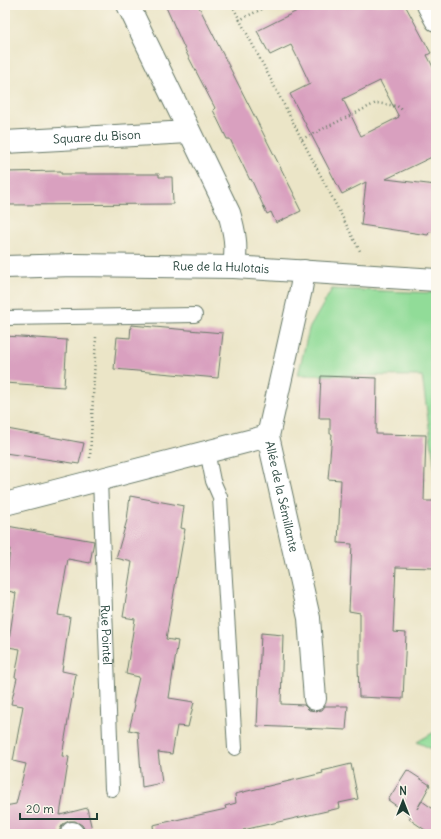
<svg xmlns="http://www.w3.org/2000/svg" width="441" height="839" viewBox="0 0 441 839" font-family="Delius,sans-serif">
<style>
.green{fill:#91dc98;stroke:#588c66}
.building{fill:#d9a0bf;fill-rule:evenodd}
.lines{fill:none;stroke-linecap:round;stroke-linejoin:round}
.lane-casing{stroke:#667867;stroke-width:16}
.street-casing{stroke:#667867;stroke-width:24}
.path{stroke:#667867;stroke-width:2.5;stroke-dasharray:1 3;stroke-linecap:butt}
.lane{stroke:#fff;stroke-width:14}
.street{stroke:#fff;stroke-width:22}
.labels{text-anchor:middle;stroke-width:3;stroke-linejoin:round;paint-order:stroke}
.street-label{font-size:12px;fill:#1f3d34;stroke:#fbf7ec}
</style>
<rect width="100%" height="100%" fill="#fbf7ec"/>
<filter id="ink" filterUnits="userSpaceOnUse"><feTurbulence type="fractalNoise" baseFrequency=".025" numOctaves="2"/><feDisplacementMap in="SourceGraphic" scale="8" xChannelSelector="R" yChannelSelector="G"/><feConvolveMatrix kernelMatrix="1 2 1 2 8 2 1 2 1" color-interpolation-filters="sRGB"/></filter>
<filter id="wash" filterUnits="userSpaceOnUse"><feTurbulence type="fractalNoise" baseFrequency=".012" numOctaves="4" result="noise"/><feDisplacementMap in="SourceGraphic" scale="16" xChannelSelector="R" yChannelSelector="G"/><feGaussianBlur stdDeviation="0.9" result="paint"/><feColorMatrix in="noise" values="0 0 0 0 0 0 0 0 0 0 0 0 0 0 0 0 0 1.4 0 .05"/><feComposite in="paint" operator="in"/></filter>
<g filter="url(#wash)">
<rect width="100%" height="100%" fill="#ebe5c7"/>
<!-- green -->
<g class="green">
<path d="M332,289L436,293V476L422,376L298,375L309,329Z"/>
<path d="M436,731V751L417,742Z"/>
</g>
<g id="blocks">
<!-- building -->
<g class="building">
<path d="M165,5H198L297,200L296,201L301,211L276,223L271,212L267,214L251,179L250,180L230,139H227L213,110L215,108L187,54Z"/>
<path d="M309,5H405L431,53L427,55L436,73V155L386,179L436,185V233L429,232L428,235L361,225L366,182L342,194L290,94L310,84L301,65L291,45L270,55L257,31ZM380,81L399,117L361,136L343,99Z"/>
<path d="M61,171V174H159V177H172L173,204L5,205V172Z"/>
<path d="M131,325L223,333L218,378L114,369L117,337L130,338Z"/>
<path d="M5,336L67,340L64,387L5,383Z"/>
<path d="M321,376L377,378L376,434L426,435L424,501H435L434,568L396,567L393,632L406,633L403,699L359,697L358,664H360V613L349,611L352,544L338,543L341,480L328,479L332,434H330V418H319Z"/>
<path d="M7,429L84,443L79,464L5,453Z"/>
<path d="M130,496L184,506L181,528L185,529L166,639L178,641L169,698L194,702L188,727L177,726L172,754L158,752L162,783L142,787L138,732L129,730L135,705L133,704L139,677L126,674L135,619L123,617L132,562L116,558L127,520Z"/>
<path d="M7,526L94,541L90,563L68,559L58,615L70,617L62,671L76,674L62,756L69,757L60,815L87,808L93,834H85V830L82,825L75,821H69L63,824L60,829V834H7L5,806L16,804L26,764L13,761L23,706L11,704L17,678L15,677L20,649L8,647L16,593L5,590L10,549L5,548Z"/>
<path d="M261,633L283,635L281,704L304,705L309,710L316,711L322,710L325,706H348L346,730L257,726Z"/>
<path d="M351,764L358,799L339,803L340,808L243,830L244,834H154L153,825L226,809L225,806L236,803L235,794L323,773L322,771Z"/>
<path d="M407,770L430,785L417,809L422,801L436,811V834H431L409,819L411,816L388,800Z"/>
</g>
</g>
</g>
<g filter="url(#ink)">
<use href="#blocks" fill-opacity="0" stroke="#667867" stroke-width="1"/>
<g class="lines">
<!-- lane casing -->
<g class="lane-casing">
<g id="lane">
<path d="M5,318L195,315"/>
<path d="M207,451L213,481L220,497L235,748"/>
<path id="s1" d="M100,480L112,789"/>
</g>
</g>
<!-- street casing -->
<g class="street-casing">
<g id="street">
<path d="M128,5L229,213C235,233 237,246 234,267"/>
<path d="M428,5L436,20"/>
<path id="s2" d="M5,142L189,132"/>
<path id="s3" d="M5,267L74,265L234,267L436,280"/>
<path id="s4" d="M304,271L301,289L268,436L309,618L315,699"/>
<path d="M5,504L268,436"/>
<path d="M72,833L73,834"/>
</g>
</g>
<!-- path -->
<g class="path">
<path d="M232,5L360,251"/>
<path d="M239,20L270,5"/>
<path d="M302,139L376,103L397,106L404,111"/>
<path d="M90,458L96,337"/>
</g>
<!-- lane -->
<use href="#lane" class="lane"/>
<!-- street -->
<use href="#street" class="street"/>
</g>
</g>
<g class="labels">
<!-- street labels -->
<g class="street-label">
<text dy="4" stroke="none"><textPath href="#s2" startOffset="92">Square du Bison</textPath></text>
<text dy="4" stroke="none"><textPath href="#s3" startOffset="216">Rue de la Hulotais</textPath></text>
<text dy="4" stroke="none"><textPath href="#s4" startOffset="231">Allée de la Sémillante</textPath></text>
<text dy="4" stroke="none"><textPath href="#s1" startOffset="155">Rue Pointel</textPath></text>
</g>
</g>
<!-- margin -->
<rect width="441" height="839" fill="none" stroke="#fbf7ec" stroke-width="20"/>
<!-- north arrow -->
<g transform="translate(403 801)" stroke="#fbf7ec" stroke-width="3" paint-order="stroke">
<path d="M0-3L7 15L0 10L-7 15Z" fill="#1f3d34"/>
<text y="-6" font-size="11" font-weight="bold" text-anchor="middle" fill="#1f3d34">N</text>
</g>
<!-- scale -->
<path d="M20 813v6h77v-6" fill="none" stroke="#1f3d34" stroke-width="2"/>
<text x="26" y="813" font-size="12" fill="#1f3d34" stroke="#fbf7ec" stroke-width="3" paint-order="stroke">20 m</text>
</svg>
